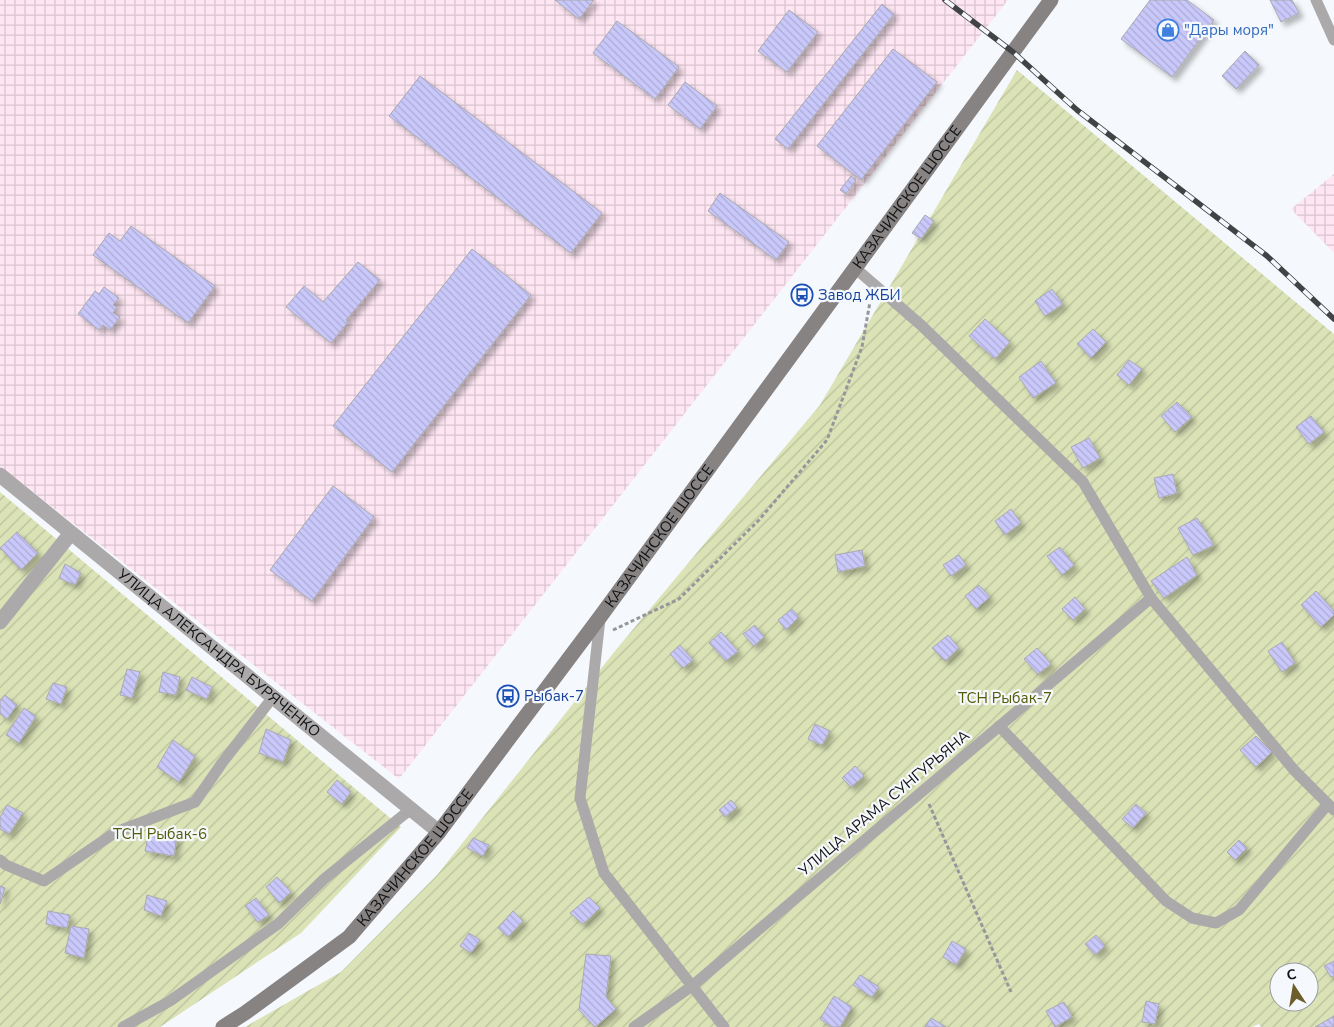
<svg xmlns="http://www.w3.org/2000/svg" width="1334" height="1027" viewBox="0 0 1334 1027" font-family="'Nunito Sans',sans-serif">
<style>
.industrial{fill:url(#industrial-grid)}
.garden{fill:url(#garden-furrows);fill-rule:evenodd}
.building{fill:url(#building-back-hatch);stroke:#a9a9ae;filter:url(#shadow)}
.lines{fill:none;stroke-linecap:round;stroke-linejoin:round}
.path{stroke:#95979a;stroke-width:3;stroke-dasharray:4 2.5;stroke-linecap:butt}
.lane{stroke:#aba9a9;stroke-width:11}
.street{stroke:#aba9a9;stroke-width:15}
.secondary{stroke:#878383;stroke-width:15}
.rail-casing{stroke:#424345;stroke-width:5.5}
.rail{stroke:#f5f8fc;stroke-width:4;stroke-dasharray:11;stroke-linecap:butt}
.labels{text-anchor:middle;stroke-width:4.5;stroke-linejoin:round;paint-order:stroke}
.shop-label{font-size:15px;fill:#366cbe;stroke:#f5f8fc;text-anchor:start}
.street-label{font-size:15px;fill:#121214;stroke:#f5f8fc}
.transit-label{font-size:15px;fill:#164399;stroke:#f5f8fc;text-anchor:start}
.park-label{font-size:15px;fill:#555c08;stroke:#f5f8fc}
</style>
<defs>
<pattern id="industrial-grid" width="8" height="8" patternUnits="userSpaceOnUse" patternTransform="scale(1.25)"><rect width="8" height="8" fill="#fee6f2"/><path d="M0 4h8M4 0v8" fill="none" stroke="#d9c4cf"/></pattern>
<pattern id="garden-furrows" width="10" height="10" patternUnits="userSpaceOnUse" patternTransform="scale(1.25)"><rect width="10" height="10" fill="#dae2b6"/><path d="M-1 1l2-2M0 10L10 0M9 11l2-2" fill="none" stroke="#bac19c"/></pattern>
<pattern id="building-back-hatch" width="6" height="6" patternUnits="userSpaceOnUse" patternTransform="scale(1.25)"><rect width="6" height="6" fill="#c9c8fa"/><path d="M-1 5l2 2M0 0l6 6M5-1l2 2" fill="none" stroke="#acabd5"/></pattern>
<filter id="shadow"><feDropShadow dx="4.5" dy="4.5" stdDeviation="2.5" flood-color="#0004"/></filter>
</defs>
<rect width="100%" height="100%" fill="#f5f8fc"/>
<!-- industrial -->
<g class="industrial">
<path d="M0,0H1008L399,779L0,466Z"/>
<path d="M1334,174V253L1291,209Z"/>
</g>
<!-- garden -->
<g class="garden">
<path d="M1017,70L1334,334V1027H1261L1259,1024L1252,1027H245L341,972L437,875L615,651L820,405ZM1279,972H1309V1002H1279Z"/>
<path d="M0,492L401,827L301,933L160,1027H0Z"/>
</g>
<!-- building -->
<g class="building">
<path d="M555,0H594L579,19Z"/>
<path d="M1150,0H1187L1214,20L1172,77L1121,39Z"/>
<path d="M1270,0H1292L1299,13L1281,22Z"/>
<path d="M882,4L894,14L788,149L775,139Z"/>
<path d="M789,10L818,32L787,72L758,51Z"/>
<path d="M617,21L679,67L655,99L593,53Z"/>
<path d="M893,49L937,82L861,180L817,146Z"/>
<path d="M1245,51L1259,65L1236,89L1222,76Z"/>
<path d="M420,76L602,213L571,253L389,116Z"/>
<path d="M685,82L717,106L700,129L668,105Z"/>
<path d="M851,176L856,180L846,194L840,190Z"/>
<path d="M720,193L789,242L776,260L708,211Z"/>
<path d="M925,215L934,221L921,239L912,233Z"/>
<path d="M131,226L215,286L188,323L93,255L109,233L120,241Z"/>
<path d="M472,249L531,295L392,472L333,426Z"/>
<path d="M358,262L380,280L346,320L348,322L331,343L286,307L304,286L323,302Z"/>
<path d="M104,287L119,298L113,305L117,307L113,313L120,317L110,330L103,325L99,330L78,314L95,291L99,294Z"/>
<path d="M1052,289L1063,304L1045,316L1035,301Z"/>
<path d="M985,319L1010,342L995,359L969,336Z"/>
<path d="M1093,329L1106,342L1091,358L1077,344Z"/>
<path d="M1129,360L1142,369L1129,385L1117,375Z"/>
<path d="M1041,361L1056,383L1033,398L1019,377Z"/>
<path d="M1177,402L1192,417L1175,432L1161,416Z"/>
<path d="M1311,416L1324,432L1309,444L1296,427Z"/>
<path d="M1089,438L1100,458L1083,468L1071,447Z"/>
<path d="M1173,474L1177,493L1159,498L1154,478Z"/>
<path d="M333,486L374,517L312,601L270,570Z"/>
<path d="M1011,509L1021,523L1005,535L995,521Z"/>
<path d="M1197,518L1214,545L1193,555L1178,528Z"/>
<path d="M17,532L38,553L21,570L0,548Z"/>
<path d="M1060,547L1074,565L1062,575L1047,556Z"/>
<path d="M862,550L865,566L838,572L835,555Z"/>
<path d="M959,555L966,565L951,576L943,565Z"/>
<path d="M1187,557L1197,575L1164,598L1151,581Z"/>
<path d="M65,564L81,573L75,585L59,578Z"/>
<path d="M979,585L990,597L976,609L965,596Z"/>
<path d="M1316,591L1334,611V615L1321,627L1301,605Z"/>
<path d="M1075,597L1085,609L1073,620L1062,609Z"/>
<path d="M792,609L799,617L786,630L778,620Z"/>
<path d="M755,625L764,637L754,646L743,634Z"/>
<path d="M721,632L738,651L726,661L709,643Z"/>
<path d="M948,635L959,648L945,661L932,648Z"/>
<path d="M1282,642L1295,663L1282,672L1268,651Z"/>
<path d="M680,645L693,660L683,668L670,654Z"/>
<path d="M1037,648L1051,664L1038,674L1024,659Z"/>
<path d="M127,669L140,672L132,698L120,695Z"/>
<path d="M163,672L180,677L176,695L159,692Z"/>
<path d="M192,677L212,687L207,699L186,690Z"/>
<path d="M53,683L67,687L61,704L46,699Z"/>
<path d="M5,695L17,705L7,719L0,714V701Z"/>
<path d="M24,708L36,716L19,743L6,735Z"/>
<path d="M815,724L830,731L822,745L808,739Z"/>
<path d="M266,729L291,740L283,762L259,753Z"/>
<path d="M1256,736L1272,752L1256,767L1240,750Z"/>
<path d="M173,740L195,756L179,782L157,767Z"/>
<path d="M855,766L864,776L851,787L842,778Z"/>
<path d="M337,780L351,792L342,804L327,792Z"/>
<path d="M731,800L737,807L725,817L719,810Z"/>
<path d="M1136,804L1146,813L1133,828L1122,819Z"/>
<path d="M7,805L23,813L9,834L0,829V817Z"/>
<path d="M149,832L177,836L174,856L145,851Z"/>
<path d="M473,838L489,845L483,856L467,848Z"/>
<path d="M1239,840L1247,848L1235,860L1227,852Z"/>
<path d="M277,877L291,892L279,903L266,887Z"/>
<path d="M0,886L5,888L0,904Z"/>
<path d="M147,895L167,901L161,916L144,910Z"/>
<path d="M589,897L600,908L583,924L570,913Z"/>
<path d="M256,898L269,915L258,922L245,906Z"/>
<path d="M48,911L70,915L67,928L46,924Z"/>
<path d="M513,911L523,921L508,937L498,928Z"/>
<path d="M71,926L89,929L84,958L65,953Z"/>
<path d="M469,933L480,940L471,953L460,946Z"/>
<path d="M1096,935L1105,946L1095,955L1085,944Z"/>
<path d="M952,941L966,949L956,965L943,957Z"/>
<path d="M586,954L611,956L606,997L616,1009L595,1027L579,1010Z"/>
<path d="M1334,961V976L1331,977L1324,966Z"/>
<path d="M860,975L879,987L872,997L853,985Z"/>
<path d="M834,996L852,1007L840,1027H832L820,1019Z"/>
<path d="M1146,1001L1159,1004L1155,1024L1142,1022Z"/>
<path d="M1064,1002L1072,1017L1055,1027L1046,1011Z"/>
<path d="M1334,1016V1027H1315Z"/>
<path d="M931,1018L946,1027H925Z"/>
</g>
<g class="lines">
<!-- path -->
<g class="path">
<path d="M613,630L679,599L759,520L827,440L862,347L870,302"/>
<path d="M929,804L1011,992"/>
</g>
<!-- lane -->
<g class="lane">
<path d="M1316,0L1334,40"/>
<path d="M855,268L921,325L1083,482L1151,598L1294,770L1334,810"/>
<path d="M600,619L580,798L604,873L724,1027"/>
<path d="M999,726L1166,901L1192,918L1216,923L1239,910L1328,804"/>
<path d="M0,860L6,865L44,881L116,832L195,802L222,763L273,697"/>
<path d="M123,1027L170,1001L278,924L324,879L411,809"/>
<path d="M634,1027L692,986L1151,598"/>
</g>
<!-- street -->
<g class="street">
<path id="s1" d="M0,475L439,832"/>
<path d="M0,622L71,533"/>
</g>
<!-- secondary -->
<path class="secondary" id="s2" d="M223,1027L245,1013L349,937L439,832L600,617L1051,0"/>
<!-- rail casing -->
<g class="rail-casing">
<path id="rail" d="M945,0L1013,52L1077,110L1267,256L1334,319"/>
</g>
<!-- rail -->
<use href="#rail" class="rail"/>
</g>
<!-- icons -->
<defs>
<g id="shop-ring" transform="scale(1.125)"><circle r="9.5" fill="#f5f8fc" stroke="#3f7fe0" stroke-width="1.5"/><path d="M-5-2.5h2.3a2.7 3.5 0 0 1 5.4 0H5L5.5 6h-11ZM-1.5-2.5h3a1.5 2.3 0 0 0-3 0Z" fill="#3f7fe0"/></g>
<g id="bus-ring" transform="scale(1.125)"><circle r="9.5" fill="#f5f8fc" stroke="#1a4fb4" stroke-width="1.5"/><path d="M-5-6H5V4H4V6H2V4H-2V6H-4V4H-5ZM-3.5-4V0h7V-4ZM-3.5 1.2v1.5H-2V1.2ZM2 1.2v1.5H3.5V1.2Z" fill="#1a4fb4"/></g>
</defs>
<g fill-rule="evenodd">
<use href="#shop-ring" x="1168" y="30"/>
<use href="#bus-ring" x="802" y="295"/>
<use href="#bus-ring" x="508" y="696"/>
</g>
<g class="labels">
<!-- shop labels -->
<g class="shop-label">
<text x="1184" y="35">"Дары моря"</text>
</g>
<!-- street labels -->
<g class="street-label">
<text dy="5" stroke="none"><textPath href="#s2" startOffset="1082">КАЗАЧИНСКОЕ ШОССЕ</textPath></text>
<text dy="5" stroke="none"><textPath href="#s2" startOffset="662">КАЗАЧИНСКОЕ ШОССЕ</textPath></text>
<text dy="5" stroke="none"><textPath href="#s1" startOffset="282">УЛИЦА АЛЕКСАНДРА БУРЯЧЕНКО</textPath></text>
<text transform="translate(884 803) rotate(-40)" y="5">УЛИЦА АРАМА СУНГУРЬЯНА</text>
<text dy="5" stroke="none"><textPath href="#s2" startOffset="258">КАЗАЧИНСКОЕ ШОССЕ</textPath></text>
</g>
<!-- transit labels -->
<g class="transit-label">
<text x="818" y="300">Завод ЖБИ</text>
<text x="524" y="701">Рыбак-7</text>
</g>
<!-- park labels -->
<g class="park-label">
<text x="1005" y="703">ТСН Рыбак-7</text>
<text x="160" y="839">ТСН Рыбак-6</text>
</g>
</g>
<!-- north arrow -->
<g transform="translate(1294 987) rotate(348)"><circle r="24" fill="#f5f8fc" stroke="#9a9c9f"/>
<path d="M0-4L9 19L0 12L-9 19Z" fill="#6d5d2b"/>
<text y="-8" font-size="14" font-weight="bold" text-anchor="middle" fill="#121214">С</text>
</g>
</svg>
